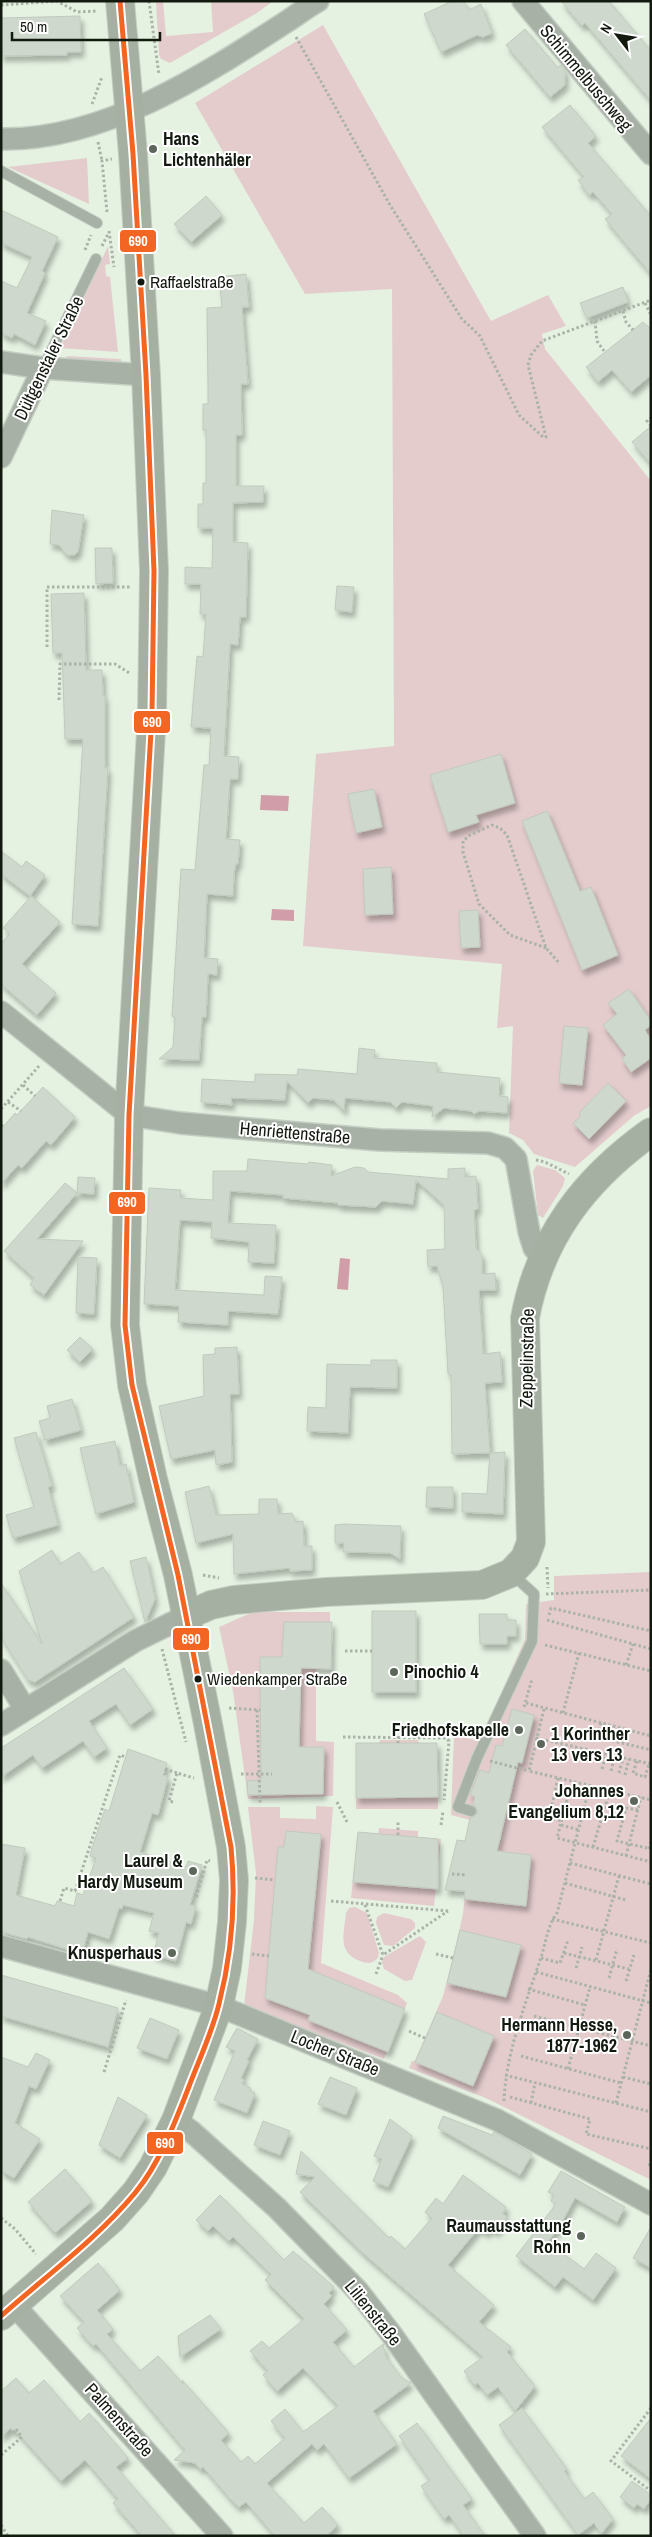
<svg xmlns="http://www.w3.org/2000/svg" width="652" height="2537" viewBox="0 0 652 2537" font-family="'Archivo Narrow',sans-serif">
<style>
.green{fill:#e4cccd}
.water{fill:#d19da8}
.building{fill:#ced8cc;stroke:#c0cabd;filter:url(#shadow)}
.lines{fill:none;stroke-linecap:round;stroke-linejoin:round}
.lane-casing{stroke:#c4cec2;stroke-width:12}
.street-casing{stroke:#c4cec2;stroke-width:24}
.secondary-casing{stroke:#c4cec2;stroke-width:30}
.path{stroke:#abb3a8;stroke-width:3;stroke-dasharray:2.5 2.5;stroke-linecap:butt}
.lane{stroke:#a8b1a6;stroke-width:10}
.street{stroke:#a8b1a6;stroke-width:21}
.secondary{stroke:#a5b0a3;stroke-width:28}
.bus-1-casing{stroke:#fff;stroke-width:9}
.bus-1{stroke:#f26522;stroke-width:5}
.poi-dot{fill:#5c665a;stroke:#fff;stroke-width:2}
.bus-dot{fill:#121a10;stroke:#fff;stroke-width:2}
.labels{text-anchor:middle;stroke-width:4;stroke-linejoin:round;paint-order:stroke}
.bus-label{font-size:17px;fill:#121a10;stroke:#fff;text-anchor:start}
.street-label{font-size:18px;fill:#121a10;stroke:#fff}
.poi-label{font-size:18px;font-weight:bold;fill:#121a10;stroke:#fff;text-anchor:end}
.line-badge{stroke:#fff;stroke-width:2}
.badge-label{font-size:14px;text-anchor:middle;font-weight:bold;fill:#fff}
</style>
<defs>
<filter id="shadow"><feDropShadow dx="3" dy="5.5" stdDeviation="2.5" flood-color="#0004"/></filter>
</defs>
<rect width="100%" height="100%" fill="#e5f2e2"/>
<!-- green -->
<g class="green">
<path d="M156,1H163L166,36L213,32L211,1H273L257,13L170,63L161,59L159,55Z"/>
<path d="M323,25L491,321L548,295L566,326L542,334L545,349L651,481V1106L635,1115L575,1167L534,1154L523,1140L509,1133L513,1026L497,1028L502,964L303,946L316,754L394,746L392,289L305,294L195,103Z"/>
<path d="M87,158L89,204L8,167Z"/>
<path d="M108,246L110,264L105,265L106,276L110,277L118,352L60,348Z"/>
<path d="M67,356L121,359V371L64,363Z"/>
<path d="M537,1165L555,1170L565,1178L563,1186L543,1218L538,1215L533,1171Z"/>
<path d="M651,1572V2180L488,2099L409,2068L412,2061H415L443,1996L453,1958L463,1914L471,1836L501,1840L502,1828L451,1815L454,1735L480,1741L525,1639L526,1604L554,1600V1576Z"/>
<path d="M253,1612H330L331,1669L316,1670V1741L334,1742L333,1796L248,1799L233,1691L219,1627Z"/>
<path d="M380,1740H418L419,1743H437L438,1809H356V1743H379Z"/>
<path d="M316,1806L333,1807L321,1963L398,1995L407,2003L384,2059L244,2006L254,1920L256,1873L248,1807H280V1818L316,1819Z"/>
<path d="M379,1828L418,1831V1837L441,1839L434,1906L351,1898L358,1832L378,1834Z"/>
<path d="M355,1907L367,1913L379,1953L378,1958C372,1964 368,1964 360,1961C337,1952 344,1934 346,1913L349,1908Z"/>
<path d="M384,1913L411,1919L415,1923V1928L393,1946L384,1945L376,1923L377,1917Z"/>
<path d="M420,1936L426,1942L412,1980L405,1981L384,1969L382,1962L384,1957Z"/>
</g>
<!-- water -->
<g class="water">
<path d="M261,795L289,796L288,811L260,810Z"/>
<path d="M272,909L294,910V921L271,920Z"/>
<path d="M340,1258L350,1259L348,1290L337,1289Z"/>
</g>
<!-- building -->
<g class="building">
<path d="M452,1H464L469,10L481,4L492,33L483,37L477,35L441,52L424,14Z"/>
<path d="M561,1H609L651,51V101L585,23L582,26Z"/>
<path d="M80,16L81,52H67V55L1,56V18Z"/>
<path d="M525,29L558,68L560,65L565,70V85L550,97L506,45Z"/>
<path d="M570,105L596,136L588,143L651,216V274L605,219L612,214L593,192L589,195L578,180L584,177L542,127Z"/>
<path d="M206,196L222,215L191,242L174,224Z"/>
<path d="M1,210L58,237L42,271L45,273L27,313L46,321L35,345L14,334L12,338L1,333V281L17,288L32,257L1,243Z"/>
<path d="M246,274L249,307H242L248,384H241L242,435H236V486H264L263,502L233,503V542L248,543L246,617H240L238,645L230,644L224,756L239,757L238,779H230L226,839L240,840L238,864H236L234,873L233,896L207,894L204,958L218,959L217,975L208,974L206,1017H202L199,1060L159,1059L173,1047L175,1017L172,1016L181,869L195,870L204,765H209L211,728L191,727L197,656L203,657L206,614H200L201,584H185V567L212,568L213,528H198V504H203V483H206V430H203V404H208V388L207,308L222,307L219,277Z"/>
<path d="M623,287L628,302L587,318L580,303Z"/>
<path d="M643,322L651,329V375L631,392L612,370L598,382L586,367Z"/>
<path d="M651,426V464L632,442Z"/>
<path d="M52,510L84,515L78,552L74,555H67L59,545L50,544Z"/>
<path d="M95,548H112L113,583L96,584Z"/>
<path d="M337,586L354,587L352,612L335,610Z"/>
<path d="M84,593L86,670H102L103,696H105V768H108L98,926L72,924L83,739H65L62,653H53L51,594Z"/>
<path d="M501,754L515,803L476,815L479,822L448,832L430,775Z"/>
<path d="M374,789L382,827L356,833L348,794Z"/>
<path d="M547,811L580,891L591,887L618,955L582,970L522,821Z"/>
<path d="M1,851L22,867L26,861L45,875L30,896L1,874Z"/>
<path d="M391,867L393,914L365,915L363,869Z"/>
<path d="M31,896L60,922L22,964L56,993L37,1015L1,984V943L10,934L3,928Z"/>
<path d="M478,910L480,947L461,948L459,911Z"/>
<path d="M629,989L651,1021V1025L645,1030L651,1040V1058L631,1072L622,1059L626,1055L603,1025L617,1014L608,1003Z"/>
<path d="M564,1026L588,1028L582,1085L559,1083Z"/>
<path d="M359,1048L375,1050L374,1058L437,1063V1072L500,1078L499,1096L508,1097L507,1113L479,1111L474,1114L471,1111L444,1108L432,1117L433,1106L402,1102L396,1108L391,1102L345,1098L344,1111L334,1100L313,1098L308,1103L287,1081L285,1100L231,1098L232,1105L201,1102L202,1079L255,1082V1074L297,1075L298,1069L357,1074Z"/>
<path d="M608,1083L626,1101L589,1139L573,1123L581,1116L579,1113Z"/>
<path d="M43,1087L75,1117L51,1145L46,1141L22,1168L18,1165L1,1184V1129L15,1113L17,1115Z"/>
<path d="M248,1159L307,1164L309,1162L332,1165L331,1176L355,1167L364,1168L368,1172L448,1179V1169L465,1168V1177L476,1176L478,1209L474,1210L476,1248L482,1255V1274L495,1273L496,1290H479L483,1354L500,1352L502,1382L485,1383L490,1453L452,1454L451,1375L448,1374L443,1287L437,1266L428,1267L427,1250L445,1249L444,1205L416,1180L413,1204L382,1201L376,1207L338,1205V1203L283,1198V1195L230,1191L228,1223L276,1225L274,1263L248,1262L249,1242L211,1238L212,1222L180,1220L175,1290L264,1295L265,1276L282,1277L278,1314L228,1311V1325L178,1322L179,1306L144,1304L149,1188L181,1190L180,1198L213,1200V1171H247Z"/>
<path d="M78,1177L95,1178L94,1194L77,1193L37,1239L83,1241L44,1295L30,1285L34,1278L4,1251L65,1183L77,1193Z"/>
<path d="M78,1257L97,1258L94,1314L76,1313Z"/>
<path d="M80,1337L93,1349L80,1362L67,1350Z"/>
<path d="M237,1347L239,1394H230L232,1462L216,1465L215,1450L171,1459L159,1406L204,1396L203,1355L215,1354V1348Z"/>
<path d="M371,1360H397V1388L350,1387L348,1433L307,1431L308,1407L326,1408L327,1364L371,1365Z"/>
<path d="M72,1399L81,1430L45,1440L39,1421L50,1418L47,1406Z"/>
<path d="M36,1432L52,1486L48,1487L58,1525L13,1538L6,1515L34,1507L14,1438Z"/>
<path d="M115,1441L120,1466L126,1464L134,1502L96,1514L80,1448Z"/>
<path d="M505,1452L503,1514L462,1512V1493L487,1494L490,1453Z"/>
<path d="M209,1486L216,1515L259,1514V1499H277L278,1514L292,1513L296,1522L303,1521L304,1546H312V1570L290,1571V1568L234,1574L233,1534L196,1543L185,1492Z"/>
<path d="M427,1487H453V1508L426,1507Z"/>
<path d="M344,1524L401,1526L400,1559L390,1553L343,1552L344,1543H335V1525Z"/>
<path d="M52,1550L60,1564L79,1552L93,1573L103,1567L134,1617L35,1682L28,1680L1,1637V1583L42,1644L19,1571Z"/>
<path d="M146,1557L155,1599L145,1622L130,1561Z"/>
<rect x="372" y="1611" width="44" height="81"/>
<path d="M479,1614H507V1620H516V1636H507V1644H480Z"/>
<path d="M284,1622H332L331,1669L301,1668L299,1747H324L323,1794L248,1795L247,1781L260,1780L261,1777L260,1657H282Z"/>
<path d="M124,1668L153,1709L130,1725L116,1704L89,1721L107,1748L94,1757L83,1741L42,1768L33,1755L1,1777V1748Z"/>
<path d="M512,1709L534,1715L522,1763L518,1762L497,1851L531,1855L526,1906L464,1899L465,1891L445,1890L457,1840L465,1841L470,1818L475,1816L478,1813L476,1807L473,1804L475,1797L470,1795L480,1770L489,1773L496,1745L502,1746Z"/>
<path d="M356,1743H437L438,1797L356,1798Z"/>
<path d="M128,1749L167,1763L163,1775L168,1777L158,1815L152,1813L140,1852L186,1867L188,1861L202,1865L190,1905L196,1906L191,1924L186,1922L176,1961L153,1955L159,1933L149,1931L154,1913L123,1905L122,1909L119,1908L109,1939L88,1932L82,1954L28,1937L27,1939L1,1932V1844L25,1848L16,1895L55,1906L57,1901L74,1906L77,1893L83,1895L96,1858L90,1856L92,1848L105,1809L109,1811Z"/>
<path d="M286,1831L321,1834L308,1969L405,2009L388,2052L308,2020L310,2015L265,1998L278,1847H284Z"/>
<path d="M358,1832L438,1839V1889L353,1882Z"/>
<path d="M460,1930L521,1945L506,1997L447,1983Z"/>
<path d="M1,1975L118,2008L108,2047L1,2016Z"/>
<path d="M437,2012L494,2036L473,2086L415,2062Z"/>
<path d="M150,2018L179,2030L167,2059L137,2048Z"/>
<path d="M237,2028L258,2039L247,2060L249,2061L241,2078L244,2080L242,2084L251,2088L250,2091L255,2093L247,2113L214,2100L235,2051L226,2047Z"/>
<path d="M36,2053L50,2060L36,2089L29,2086L15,2123L40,2139L14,2178L1,2171V2057L28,2067Z"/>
<path d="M330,2077L357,2088L346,2115L318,2104Z"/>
<path d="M118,2097L147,2115L120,2158L99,2145Z"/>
<path d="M443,2116L492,2135L494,2132L532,2154L520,2175L438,2128Z"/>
<path d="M390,2119L412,2136L388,2187L373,2181L382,2159L374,2156Z"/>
<path d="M263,2121L290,2131L280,2155L254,2145Z"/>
<path d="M301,2151L389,2238L391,2236L405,2249L432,2218L425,2212L436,2198L443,2204L463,2175L506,2207L503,2214L507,2217L496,2232L491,2228L486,2233L479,2228L448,2265L494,2305L479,2322L511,2347L507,2352L535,2386L515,2411L498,2387L487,2395L478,2383L474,2385L464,2371L483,2357L364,2254L300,2192L315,2177L296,2174Z"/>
<path d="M65,2169L92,2201L55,2233L28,2202Z"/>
<path d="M561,2171L625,2207L617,2222L575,2198L561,2224L548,2242L584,2269L596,2253L616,2268L593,2300L563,2277L555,2287L516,2256L556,2204L551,2201L554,2195L548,2192Z"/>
<path d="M220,2195L284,2260L293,2251L334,2287L329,2293L332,2296L324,2304L347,2330L333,2342L354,2367L383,2344L386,2357L401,2377L411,2383L373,2411L397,2444L349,2478L324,2444L317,2450L312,2444L267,2483L304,2523L322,2507L338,2525L326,2536H275L246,2502L239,2507L233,2502L203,2467L200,2469L195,2463L174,2460L185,2450L96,2344L93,2346L77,2328L84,2322L60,2296L98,2263L120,2290L97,2310L113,2329L107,2334L140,2371L158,2356L183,2384L182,2380L229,2433L221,2440L241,2462L248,2456L255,2464L285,2438L271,2421L285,2409L303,2432L338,2406L303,2368L277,2391L263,2375L268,2371L250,2351L262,2341L269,2348L304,2319L265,2280L271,2274L233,2237L229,2241L213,2226L208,2231L196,2220Z"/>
<path d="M651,2227V2268L633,2258Z"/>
<path d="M210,2315L221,2329L180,2357L178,2336Z"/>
<path d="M16,2378L29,2393L44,2380L80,2422L89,2413L128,2458L116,2467L176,2536H142L113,2503L118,2499L85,2460L61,2481L14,2429L12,2431L11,2428L1,2437V2391Z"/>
<path d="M522,2408L567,2469L564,2471L584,2499L593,2492L613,2519L601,2534L594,2523L578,2535L499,2425Z"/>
<path d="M651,2418V2479L621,2456Z"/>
<path d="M417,2423L472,2499L463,2505L485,2536H464L449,2515L444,2519L421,2486L430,2480L399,2436Z"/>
<path d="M632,2481L651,2495V2499L644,2509L637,2504L634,2508L620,2497Z"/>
</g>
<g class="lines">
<!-- lane casing -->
<g class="lane-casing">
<g id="lane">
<path d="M1,171L97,223"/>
<path d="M43,368L96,259"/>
<path d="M471,1811L458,1807L477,1758L532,1641L534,1594L511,1573"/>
</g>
</g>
<!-- street casing -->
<g class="street-casing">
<g id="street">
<path d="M523,1L651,154"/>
<path d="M1,139C103,141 203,76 286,22C297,15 307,7 318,1"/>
<path d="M1,362L43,368L146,375"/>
<path d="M1,457L43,368"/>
<path d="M1,1012L129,1115L180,1123L380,1140L488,1143L505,1148L516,1159L529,1232L534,1248L543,1259"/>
<path d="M1,1670L25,1709"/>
<path d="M1,1725L135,1641L186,1616"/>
<path d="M1,1946L219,2006L497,2120L651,2204"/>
<path d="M176,2120L192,2132L277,2208L358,2291L392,2335L535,2536"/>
<path d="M14,2305L222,2536"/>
</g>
</g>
<!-- secondary casing -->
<g class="secondary-casing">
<g id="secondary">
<path d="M186,1616L211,1605L234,1600L326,1592L482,1585L511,1573L525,1558L531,1542L525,1318C540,1237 585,1179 651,1132"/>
<path d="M1,2316L112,2219L136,2192L153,2167L176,2120L219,2006L227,1968L232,1922L234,1880L231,1847L208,1724L178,1575L153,1479L132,1385L125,1325L129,1115L152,714L154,571L146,375L133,154L120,1"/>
</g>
</g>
<!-- path -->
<g class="path">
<path d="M149,1L159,75"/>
<path d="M1,5L57,1L77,12L98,11"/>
<path d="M296,37L390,205L462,319L480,336L519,415L543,437H546L528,365L531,355L542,341L651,300"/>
<path d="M92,104L102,77"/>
<path d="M98,142L102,161"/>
<path d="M107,212L102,161L112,159"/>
<path d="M109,231L114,267"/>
<path d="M102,246L108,234"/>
<path d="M85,250L91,235"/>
<path d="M645,303L651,315"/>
<path d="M623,311L626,322L633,330"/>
<path d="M595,321L597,341L604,351"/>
<path d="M651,426L647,421L651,418"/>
<path d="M47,647V587H131"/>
<path d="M59,700L60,664H115L131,674"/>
<path d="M546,948L510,935L479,904L463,852V841L470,835L492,825L500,828L507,835L546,948L560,964"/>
<path d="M23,1085L35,1096"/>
<path d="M8,1102L21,1111"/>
<path d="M1,1109L39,1066"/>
<path d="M1,1125L3,1126"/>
<path d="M536,1160L545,1162L569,1174"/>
<path d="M547,1567L548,1588"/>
<path d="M203,1575L219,1578"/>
<path d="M546,1594L651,1590"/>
<path d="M549,1615L551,1608L651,1631"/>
<path d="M547,1620L651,1649"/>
<path d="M545,1645L651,1671"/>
<path d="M162,1649L186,1742"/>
<path d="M345,1651H372"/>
<path d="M626,1665L633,1644"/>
<path d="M526,1703L651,1736"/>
<path d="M524,1707L532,1679"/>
<path d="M229,1708L260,1710"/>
<path d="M544,1709L529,1771L651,1800"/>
<path d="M257,1710L260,1803"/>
<path d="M563,1713L579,1653"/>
<path d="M601,1723L597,1737L651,1750"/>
<path d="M398,1736V1743"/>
<path d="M343,1737L446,1738L449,1741L444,1800"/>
<path d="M536,1738L651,1764"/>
<path d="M490,1761L529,1771"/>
<path d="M637,1761L633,1773L645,1777L649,1764"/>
<path d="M165,1769L177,1773"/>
<path d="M602,1769L606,1754"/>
<path d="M611,1771L615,1756"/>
<path d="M619,1773L623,1758"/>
<path d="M241,1774H272"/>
<path d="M625,1775L629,1759"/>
<path d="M558,1778L549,1818L562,1821"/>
<path d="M651,1781V1787"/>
<path d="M568,1795L557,1838L651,1862"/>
<path d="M173,1802L169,1801L177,1773L194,1778"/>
<path d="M337,1802L347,1822"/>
<path d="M638,1810L626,1808L617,1841L651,1849"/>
<path d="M441,1825L443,1811"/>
<path d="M561,1825L579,1830"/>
<path d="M398,1835V1822"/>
<path d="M593,1847L610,1790"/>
<path d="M649,1849L651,1842"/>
<path d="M626,1856L641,1797"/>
<path d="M570,1863L651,1884"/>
<path d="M452,1874L467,1875"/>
<path d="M255,1878L275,1880"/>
<path d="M565,1883L626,1900"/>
<path d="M196,1897L207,1860L210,1861"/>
<path d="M60,1901L64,1888L75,1891L120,1755L126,1757"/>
<path d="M331,1901L448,1911"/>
<path d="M365,1905L383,1955L448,1911"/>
<path d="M552,1919L651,1943"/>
<path d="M86,1949L89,1938L86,1937"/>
<path d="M564,1953L629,1969"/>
<path d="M252,1954L269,1956"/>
<path d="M436,1954L453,1958"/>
<path d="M541,1958L560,1963L568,1940"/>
<path d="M596,1960L619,1876"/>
<path d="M576,1968L582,1947"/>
<path d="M536,1972L651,2003"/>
<path d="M376,1974L383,1955"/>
<path d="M609,1978L617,1949"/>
<path d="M626,1981L634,1955"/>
<path d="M528,1989L585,2005"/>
<path d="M534,2016L651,2046"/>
<path d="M409,2031L425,2038"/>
<path d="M521,2056L621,2083"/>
<path d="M568,2069L590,1987"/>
<path d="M104,2072L126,2000"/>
<path d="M505,2075L651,2112"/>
<path d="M623,2077L651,2084"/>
<path d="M510,2097L590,2119L586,2134L651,2149"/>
<path d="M504,2101C506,2052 525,2006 540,1960C546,1944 547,1926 557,1913L590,1785"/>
<path d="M531,2103L535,2083"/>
<path d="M616,2103L651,1969"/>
<path d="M649,2166L651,2160"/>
<path d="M1,2218L15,2229L36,2254"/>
<path d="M651,2408L611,2461L651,2491"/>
<path d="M1,2455L22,2437L15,2428"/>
<path d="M1,2525L8,2536"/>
</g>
<!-- lane -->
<use href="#lane" class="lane"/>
<!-- street -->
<use href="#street" class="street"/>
<!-- secondary -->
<use href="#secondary" class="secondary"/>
<!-- bus-1 casing -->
<g class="bus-1-casing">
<path id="bus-1" d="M1,2316C46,2276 97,2239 135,2193C159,2164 174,2125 188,2089C198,2062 212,2033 219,2004C232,1953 236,1899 231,1847L178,1575L132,1385L125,1325L129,1115L152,714L154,571L146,375L133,154L120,1"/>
</g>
<!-- bus-1 -->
<use href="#bus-1" class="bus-1"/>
</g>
<!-- markers -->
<g class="poi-dot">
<circle cx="153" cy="149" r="5"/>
<circle cx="394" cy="1672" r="5"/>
<circle cx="519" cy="1730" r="5"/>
<circle cx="541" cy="1744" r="5"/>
<circle cx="634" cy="1801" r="5"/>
<circle cx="193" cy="1871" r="5"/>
<circle cx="172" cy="1953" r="5"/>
<circle cx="627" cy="2035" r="5"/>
<circle cx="581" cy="2236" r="5"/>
</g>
<g class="bus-dot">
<circle cx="141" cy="282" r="4.5"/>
<circle cx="198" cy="1679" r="4.5"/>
</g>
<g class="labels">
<!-- bus labels -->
<g class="bus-label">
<text x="150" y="288">Raffaelstraße</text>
<text x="207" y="1685">Wiedenkamper Straße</text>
</g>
<!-- street labels -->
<g class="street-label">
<text transform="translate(586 78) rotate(50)" y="6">Schimmelbuschweg</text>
<text transform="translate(49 358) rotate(-64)" y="6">Dültgenstaler Straße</text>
<text transform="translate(295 1133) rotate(5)" y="6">Henriettenstraße</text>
<text transform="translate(527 1358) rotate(-89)" y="6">Zeppelinstraße</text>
<text transform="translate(335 2053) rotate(22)" y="6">Locher Straße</text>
<text transform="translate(373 2313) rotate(51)" y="6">Lilienstraße</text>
<text transform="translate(119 2420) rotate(48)" y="6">Palmenstraße</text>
</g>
<!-- poi labels -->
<g class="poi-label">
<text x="163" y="145" text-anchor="start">Hans<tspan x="163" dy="21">Lichtenhäler</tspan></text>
<text x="404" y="1678" text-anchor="start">Pinochio 4</text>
<text x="509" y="1736">Friedhofskapelle</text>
<text x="551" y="1740" text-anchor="start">1 Korinther<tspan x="551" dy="21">13 vers 13</tspan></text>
<text x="624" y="1797">Johannes<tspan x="624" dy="21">Evangelium 8,12</tspan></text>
<text x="183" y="1867">Laurel &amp;<tspan x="183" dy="21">Hardy Museum</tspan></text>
<text x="162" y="1959">Knusperhaus</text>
<text x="617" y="2031">Hermann Hesse,<tspan x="617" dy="21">1877-1962</tspan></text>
<text x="571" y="2232">Raumausstattung<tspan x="571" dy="21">Rohn</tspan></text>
</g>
</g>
<g class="line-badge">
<rect x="119" y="229" width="38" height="24" rx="5" fill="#f26522"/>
<rect x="133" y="710" width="38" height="24" rx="5" fill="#f26522"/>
<rect x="108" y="1191" width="38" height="24" rx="5" fill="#f26522"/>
<rect x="172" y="1627" width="38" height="24" rx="5" fill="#f26522"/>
<rect x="146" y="2131" width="38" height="24" rx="5" fill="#f26522"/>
</g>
<g class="badge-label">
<text x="138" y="246">690</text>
<text x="152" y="727">690</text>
<text x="127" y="1207">690</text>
<text x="191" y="1644">690</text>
<text x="165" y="2148">690</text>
</g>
<!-- border -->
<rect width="652" height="2537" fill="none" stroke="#121a10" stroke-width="5"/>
<!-- north arrow -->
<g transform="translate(617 35) rotate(301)" stroke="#ffffff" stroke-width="4" paint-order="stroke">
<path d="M0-4L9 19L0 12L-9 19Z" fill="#121a10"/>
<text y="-8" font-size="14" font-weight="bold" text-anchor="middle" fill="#121a10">N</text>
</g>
<!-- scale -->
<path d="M12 32v8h148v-8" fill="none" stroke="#121a10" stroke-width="2.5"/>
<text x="20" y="32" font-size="15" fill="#121a10" stroke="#ffffff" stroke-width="4" paint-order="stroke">50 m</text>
</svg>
